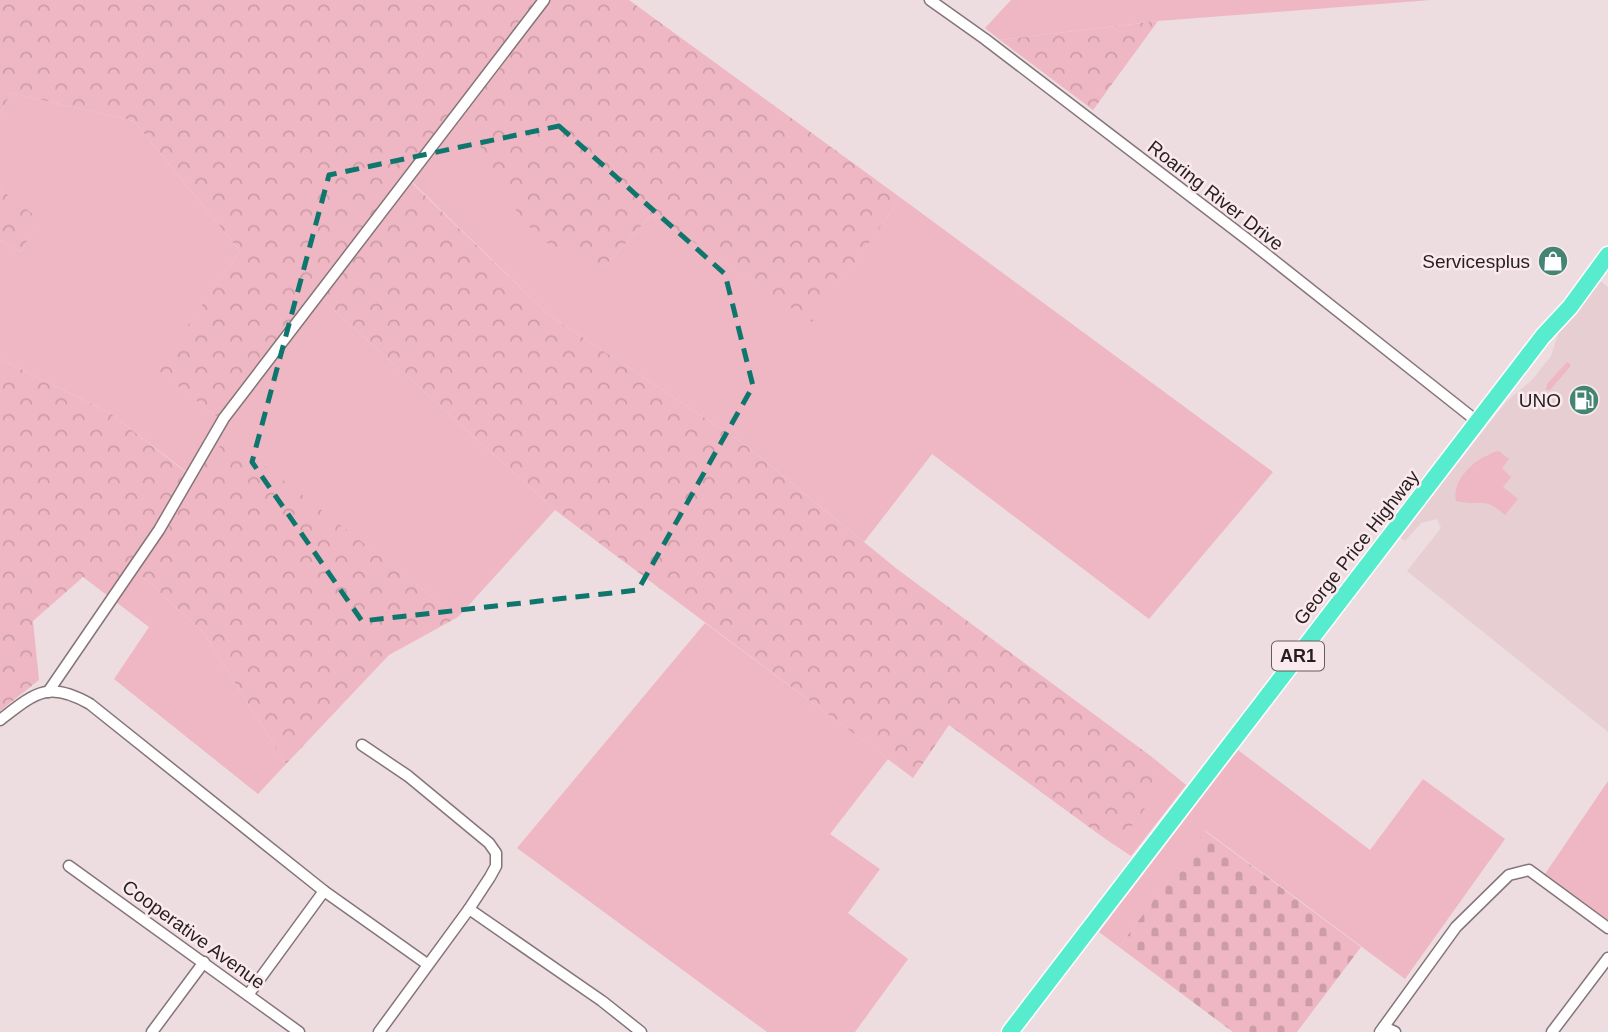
<svg xmlns="http://www.w3.org/2000/svg" width="1608" height="1032" viewBox="0 0 1608 1032" font-family="Arial,sans-serif">
<style>
.built{fill:#e7ced3;fill-rule:evenodd}
.grass{fill:#efb7c3}
.forest{fill:url(#forest-crowns)}
.cemetery{fill:url(#cemetery-stones)}
.lines{fill:none;stroke-linecap:round;stroke-linejoin:round}
.minor-casing{stroke:#847578;stroke-width:13}
.trunk-casing{stroke:#fff;stroke-width:19}
.minor{stroke:#fff;stroke-width:10}
.trunk{stroke:#58eccf;stroke-width:16}
.marked{fill:none;stroke:#0f766e;stroke-width:5;stroke-dasharray:14 9;stroke-linejoin:round}
.labels{text-anchor:middle;stroke-width:5;stroke-linejoin:round;paint-order:stroke}
.shield{fill:#fbeaed;stroke:#665c5e;stroke-width:2}
.shield-label{font-size:18px;font-weight:bold;fill:#261f21}
.street-label{font-size:19px;fill:#261f21;stroke:#fbeaed}
.poi-label{font-size:19px;fill:#261f21;stroke:#fbeaed;text-anchor:end}
</style>
<defs>
<pattern id="forest-crowns" width="20" height="18" patternUnits="userSpaceOnUse" patternTransform="scale(1.75)"><rect width="20" height="18" fill="#efb7c3"/><path d="M2 6a3 3 0 1 1 6 0M12 15a3 3 0 1 1 6 0" fill="none" stroke="#cd9da7"/></pattern>
<pattern id="cemetery-stones" width="16" height="16" patternUnits="userSpaceOnUse" patternTransform="scale(1.75)"><rect width="16" height="16" fill="#efb7c3"/><path d="M2 7V4a2 2 0 0 1 4 0v3zM10 15v-3a2 2 0 0 1 4 0v3z" fill="#cd9da7"/></pattern>
</defs>
<rect width="100%" height="100%" fill="#eddce0"/>
<!-- built -->
<path class="built" d="M1599,280L1608,287V732L1407,571L1441,528L1437,519L1421,523L1405,541L1400,537L1506,402L1532,380L1551,356L1559,331ZM1488,454L1501,468L1503,487L1494,505L1484,501L1465,472Z"/>
<!-- grass -->
<g class="grass">
<path d="M1011,0H1431L1158,21L1000,40L985,28Z"/>
<path d="M11,93L134,121L240,251L158,369L217,417L314,292L555,510L458,617L228,438L193,477L110,413L0,359V240L21,252L38,220L0,189V114Z"/>
<path d="M467,102L604,267L652,214L812,321L901,198L1273,472L1149,619L932,454L864,542L744,444L549,315L408,178Z"/>
<path d="M1567,362L1570,364V367L1550,390H1546L1547,384Z"/>
<path d="M1499,451L1509,459L1502,468L1511,477L1503,487L1518,499L1505,515C1483,495 1480,507 1456,501C1451,478 1479,455 1499,451Z"/>
<path d="M83,577H143L203,632L286,764L258,794L114,679L149,627Z"/>
<path d="M705,623L888,759L830,834L880,869L848,913L908,959L855,1032H767L517,848Z"/>
<path d="M1238,750L1370,850L1423,779L1505,839L1405,979L1206,831L1119,947L1099,932Z"/>
<path d="M1152,757L1186,785L1131,856L1104,838L1113,839L1160,770Z"/>
<path d="M1608,781V920L1545,874Z"/>
</g>
<!-- forest -->
<g class="forest">
<path d="M0,0H629L901,198L812,322L652,214L604,267L540,240L490,178L467,103L408,179L549,315L744,444L897,569L1152,757C1154,761 1160,766 1160,771C1163,785 1133,829 1121,837C1116,840 1110,839 1104,838L949,725L913,778L555,510L314,292L217,417L157,369L240,251L134,121L11,93L0,114Z"/>
<path d="M1158,21L1093,110L1000,40Z"/>
<path d="M0,189L39,219L21,252L0,240Z"/>
<path d="M0,359L110,413L192,477L228,437L458,617L389,655L286,764L203,632L143,577H83L33,621L39,680L0,711Z"/>
</g>
<!-- cemetery -->
<path class="cemetery" d="M1205,831L1361,947L1297,1032H1233L1119,947Z"/>
<g class="lines">
<!-- minor casing -->
<g class="minor-casing">
<g id="minor">
<path d="M930,0L985,39L1248,240L1478,422"/>
<path d="M48,692L159,530L224,418L544,0"/>
<path d="M0,720C35,693 48,680 90,704L324,891L427,964"/>
<path d="M362,745L408,776L489,843L496,853V866L490,877L469,909L379,1032"/>
<path d="M69,866L299,1032"/>
<path d="M469,909L602,1001L641,1032"/>
<path d="M248,995L324,891"/>
<path d="M1384,1027L1395,1032"/>
<path d="M152,1032L204,962"/>
<path d="M1380,1032L1456,927L1509,875L1529,870L1608,928"/>
<path d="M1552,1032L1608,958"/>
</g>
</g>
<!-- trunk casing -->
<g class="trunk-casing">
<path id="trunk" d="M1010,1032L1543,336L1570,307L1608,255"/>
</g>
<!-- minor -->
<use href="#minor" class="minor"/>
<!-- trunk -->
<use href="#trunk" class="trunk"/>
</g>
<!-- marked area -->
<path class="marked" d="M559,126L725,274L753,386L638,590L362,621L252,462L329,175Z"/>
<!-- icons -->
<defs>
<g id="shop-disc" transform="scale(1.575)"><circle r="9.5" fill="#438473" stroke="#fbeaed"/><path d="M-5-2.5h2.3a2.7 3.5 0 0 1 5.4 0H5L5.5 6h-11ZM-1.5-2.5h3a1.5 2.3 0 0 0-3 0Z" fill="#fff"/></g>
<g id="fuel-disc" transform="scale(1.575)"><circle r="9.5" fill="#438473" stroke="#fbeaed"/><path d="M-5.5-6h7V0h2V4h1.3V-2.5L3-4.5l.8-.8L6-3V5H2.5V1h-1V6h-7ZM-4.2-4.7v3.2H.2V-4.7Z" fill="#fff"/></g>
</defs>
<g fill-rule="evenodd">
<use href="#shop-disc" x="1553" y="261"/>
<use href="#fuel-disc" x="1584" y="400"/>
</g>
<g class="labels">
<!-- shield labels -->
<rect class="shield" x="1272" y="641.5" width="52" height="29" rx="5"/>
<g class="shield-label">
<text x="1298" y="662">AR1</text>
</g>
<!-- street labels -->
<g class="street-label">
<text transform="translate(1216 195) rotate(38)" y="7">Roaring River Drive</text>
<text transform="translate(1356 547) rotate(-52)" y="7">George Price Highway</text>
<text transform="translate(194 934) rotate(36)" y="7">Cooperative Avenue</text>
</g>
<!-- poi labels -->
<g class="poi-label">
<text x="1530" y="268">Servicesplus</text>
<text x="1561" y="407">UNO</text>
</g>
</g>
</svg>
